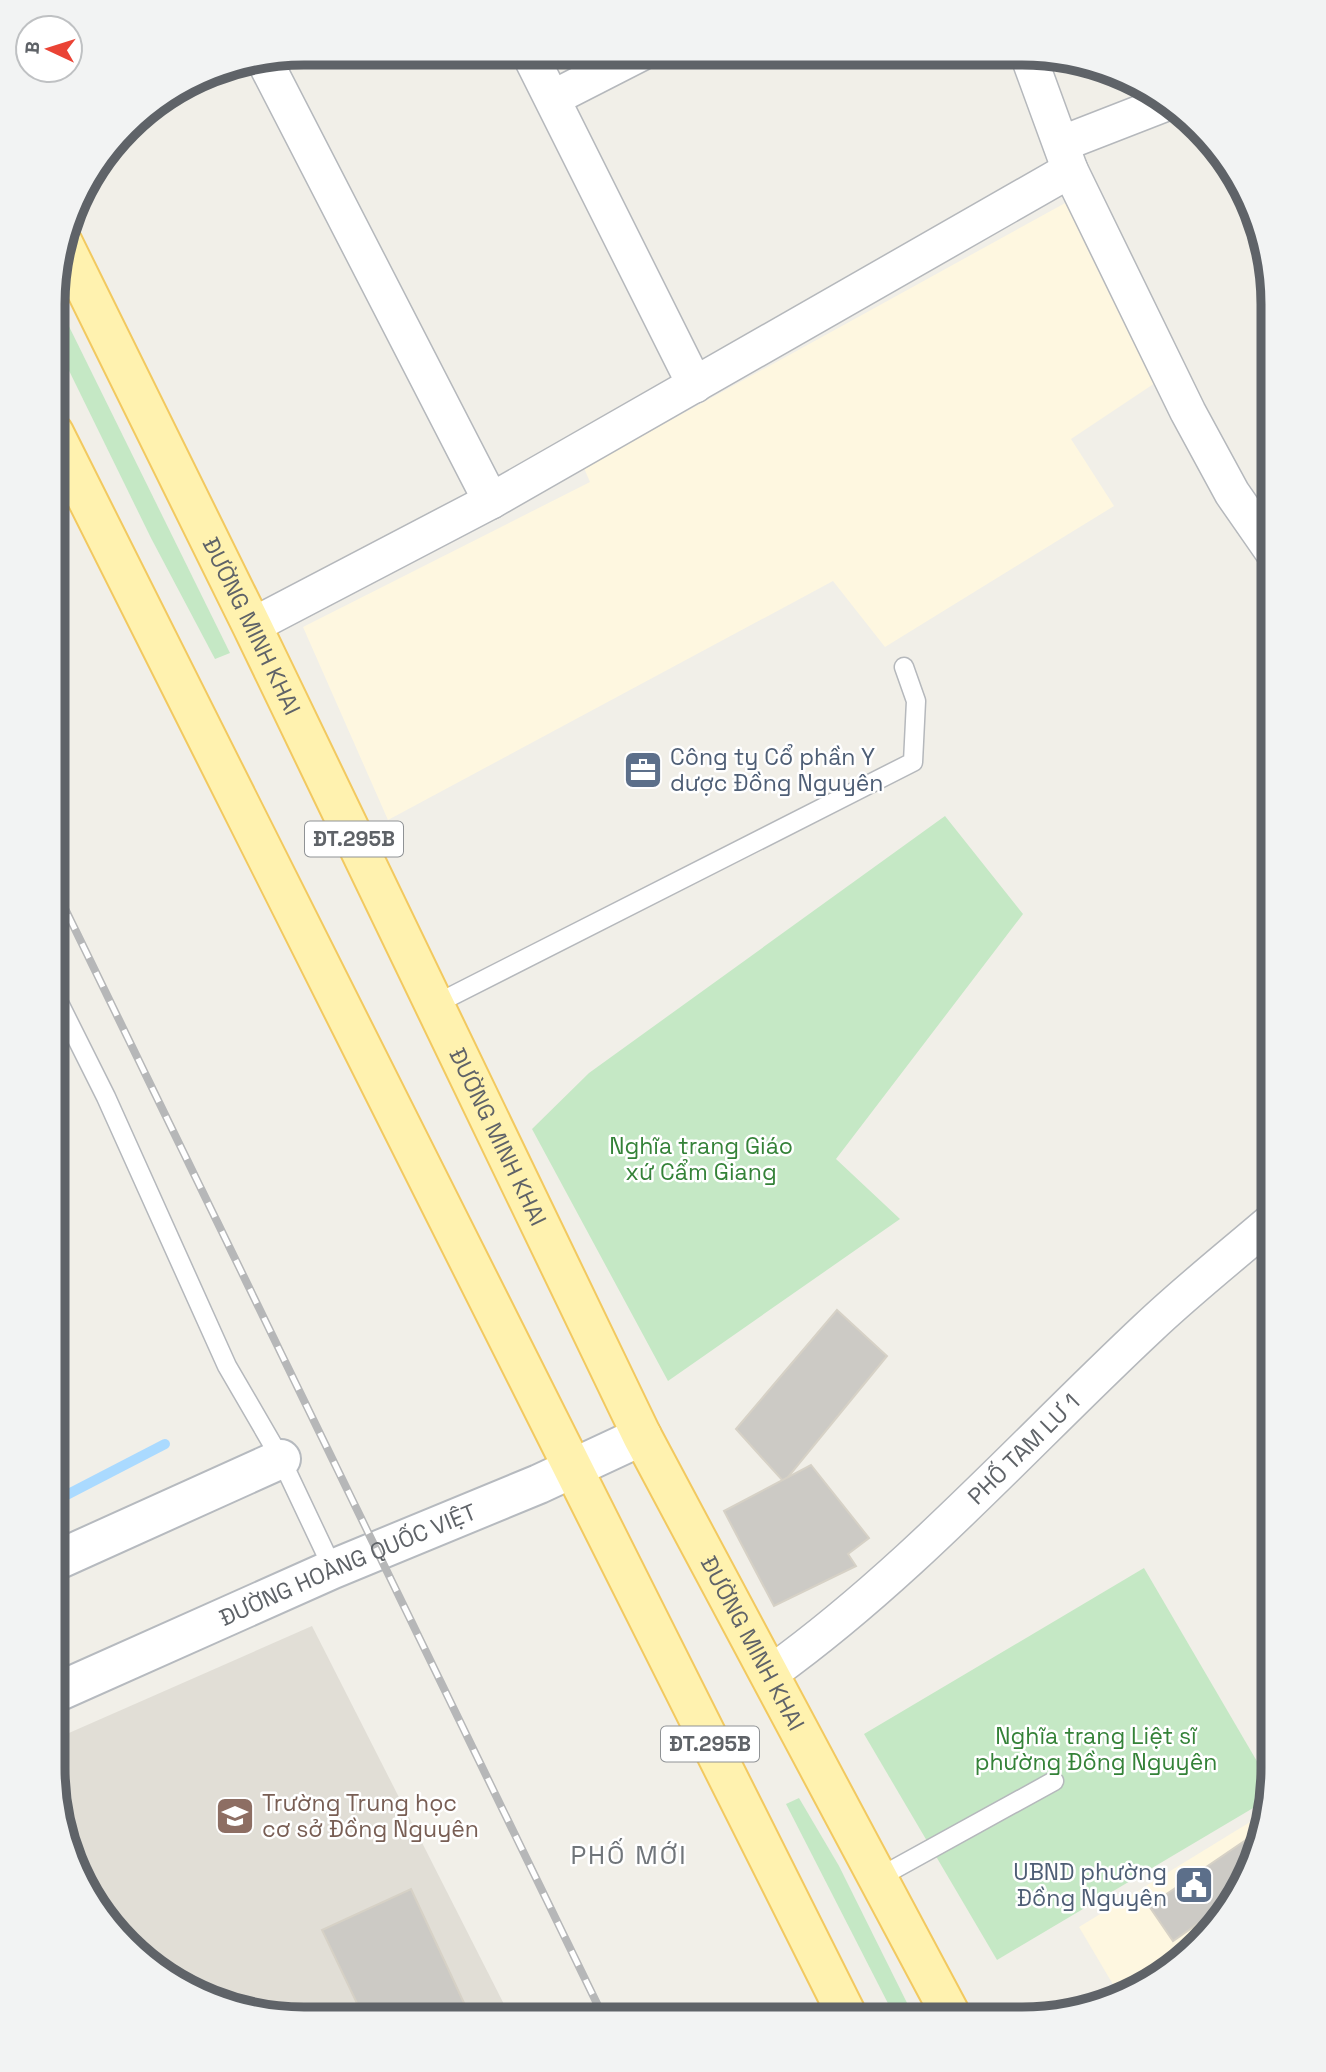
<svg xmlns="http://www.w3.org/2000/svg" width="1326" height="2072" viewBox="0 0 1326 2072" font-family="'Space Grotesk',sans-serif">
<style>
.commercial{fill:#fef7e0}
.education{fill:#e1ded6}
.green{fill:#c5e8c5}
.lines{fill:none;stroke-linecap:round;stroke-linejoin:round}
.stream{stroke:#aadaff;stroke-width:10}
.building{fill:#cccac5;stroke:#d6d1c6;stroke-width:2}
.lane-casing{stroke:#b5b8bc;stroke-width:21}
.street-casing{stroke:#b5b8bc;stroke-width:38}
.secondary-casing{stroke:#b6babf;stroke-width:42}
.primary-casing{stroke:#f2c960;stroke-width:42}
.lane{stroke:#fff;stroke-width:18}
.street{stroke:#fff;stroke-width:35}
.secondary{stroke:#fff;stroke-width:38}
.primary{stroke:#fff2af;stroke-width:38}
.rail-casing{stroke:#b6b7b8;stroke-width:8}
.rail{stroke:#fff;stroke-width:5;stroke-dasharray:16;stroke-linecap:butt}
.labels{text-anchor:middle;stroke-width:5;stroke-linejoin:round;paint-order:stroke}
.shield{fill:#fff;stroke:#8f9295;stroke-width:2}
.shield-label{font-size:21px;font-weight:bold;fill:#5f6368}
.street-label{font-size:23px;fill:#5f6368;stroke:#fff}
.service-label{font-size:23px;fill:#4e5e75;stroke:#fff;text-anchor:start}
.park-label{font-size:23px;fill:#348238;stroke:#fff}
.education-label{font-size:23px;fill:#785e54;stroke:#fff;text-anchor:start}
.quarter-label{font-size:26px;letter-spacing:2px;fill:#70757a;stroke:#fff}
.rim{fill:none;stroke:#5f6368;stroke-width:9}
</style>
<rect width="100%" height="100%" fill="#f1efe8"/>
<!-- commercial -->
<g class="commercial">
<path d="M1067,202L1158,381L1071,439L1114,506L885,647L833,581L388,820L303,627L590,482L584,468Z"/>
<path d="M1268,1811L1260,1849L1222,1921L1121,1998L1079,1927Z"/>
</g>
<!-- education -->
<path class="education" d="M312,1626L511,2018L272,2017L151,1968L72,1865L53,1768V1740Z"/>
<!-- green -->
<g class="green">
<path d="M55,298L230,653L215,659L151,538L55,342Z"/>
<path d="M945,816L1023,914L836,1159L900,1219L668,1381L532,1129L589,1073Z"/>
<path d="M1144,1568L1272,1787L1270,1798L997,1960L864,1734Z"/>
<path d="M799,1798L839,1866L915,2019H896L786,1804Z"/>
</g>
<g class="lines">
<!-- stream -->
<path class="stream" d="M53,1502L165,1444"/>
</g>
<!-- building -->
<g class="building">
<path d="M837,1310L887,1356L784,1482L736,1429Z"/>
<path d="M811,1465L869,1538L848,1554L856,1566L774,1606L724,1511Z"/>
<path d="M1265,1827L1260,1849L1233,1899L1173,1941L1149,1906Z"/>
<path d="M411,1889L471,2018H364L322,1930Z"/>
</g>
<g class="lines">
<!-- lane casing -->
<g class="lane-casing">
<g id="lane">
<path d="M54,993L106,1097L227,1366L281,1459L333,1569"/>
<path d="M434,1005L913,762L916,701L904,667"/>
<path d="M878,1878L1054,1781"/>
</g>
</g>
<!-- street casing -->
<g class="street-casing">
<g id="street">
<path d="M529,53L695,385"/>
<path d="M1028,55L1070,170L1188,412L1232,493L1273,552"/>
<path d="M264,60L491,501"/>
<path d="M553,98L641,53"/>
<path d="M1061,144L1169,102"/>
<path d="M252,626L491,501L1070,170"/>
<path id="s1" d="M771,1673C910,1573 1024,1444 1148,1328C1188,1290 1231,1256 1273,1220"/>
</g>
</g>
<!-- secondary casing -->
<g class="secondary-casing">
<g id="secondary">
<path d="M53,1562L281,1459"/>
<path id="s2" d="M53,1694L333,1569L539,1484L642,1436"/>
</g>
</g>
<!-- primary casing -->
<g class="primary-casing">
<g id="primary">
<path id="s3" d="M63,243L252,626L642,1436L953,2019"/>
<path d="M54,433L849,2019"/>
</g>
</g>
<!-- lane -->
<use href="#lane" class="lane"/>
<!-- street -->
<use href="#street" class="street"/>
<!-- secondary -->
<use href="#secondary" class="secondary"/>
<!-- primary -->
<use href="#primary" class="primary"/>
<!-- rail casing -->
<g class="rail-casing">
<path id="rail" d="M54,886L604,2018"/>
</g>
<!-- rail -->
<use href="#rail" class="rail"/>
</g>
<!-- icons -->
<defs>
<g id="office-square" transform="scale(2.0125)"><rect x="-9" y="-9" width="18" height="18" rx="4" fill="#5c6f8a" stroke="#fff"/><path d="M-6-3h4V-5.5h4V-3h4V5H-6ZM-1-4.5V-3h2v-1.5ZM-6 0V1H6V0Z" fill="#fff"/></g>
<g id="school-square" transform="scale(2.0125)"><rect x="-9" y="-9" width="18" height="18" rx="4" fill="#8d6e63" stroke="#fff"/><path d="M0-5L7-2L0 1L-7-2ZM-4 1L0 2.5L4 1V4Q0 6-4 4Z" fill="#fff"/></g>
<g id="civic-square" transform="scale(2.0125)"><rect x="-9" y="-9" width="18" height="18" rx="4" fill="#5c6f8a" stroke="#fff"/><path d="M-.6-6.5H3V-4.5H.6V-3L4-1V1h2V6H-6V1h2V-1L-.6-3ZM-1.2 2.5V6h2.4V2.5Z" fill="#fff"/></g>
</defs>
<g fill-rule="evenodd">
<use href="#office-square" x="643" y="770"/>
<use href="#school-square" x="235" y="1816"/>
<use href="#civic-square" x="1194" y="1885"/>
</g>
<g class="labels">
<!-- shield labels -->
<g class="shield">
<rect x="305" y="821.5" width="98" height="35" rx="5"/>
<rect x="661" y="1726.5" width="98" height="35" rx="5"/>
</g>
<g class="shield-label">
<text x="354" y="846">ĐT.295B</text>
<text x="710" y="1751">ĐT.295B</text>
</g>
<!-- street labels -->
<g class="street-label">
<text dy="8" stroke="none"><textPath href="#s3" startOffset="427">ĐƯỜNG MINH KHAI</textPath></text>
<text dy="8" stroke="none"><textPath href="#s3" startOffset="994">ĐƯỜNG MINH KHAI</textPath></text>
<text dy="8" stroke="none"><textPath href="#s1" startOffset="338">PHỐ TAM LƯ 1</textPath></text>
<text dy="8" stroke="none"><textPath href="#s2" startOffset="322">ĐƯỜNG HOÀNG QUỐC VIỆT</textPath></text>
<text dy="8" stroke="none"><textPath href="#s3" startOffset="1561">ĐƯỜNG MINH KHAI</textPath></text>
</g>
<!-- service labels -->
<g class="service-label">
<text x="670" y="765">Công ty Cổ phần Y<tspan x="670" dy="26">dược Đồng Nguyên</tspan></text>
<text x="1167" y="1880" text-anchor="end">UBND phường<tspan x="1167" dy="26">Đồng Nguyên</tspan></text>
</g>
<!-- park labels -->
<g class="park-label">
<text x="701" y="1154">Nghĩa trang Giáo<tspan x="701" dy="26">xứ Cẩm Giang</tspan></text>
<text x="1096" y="1744">Nghĩa trang Liệt sĩ<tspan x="1096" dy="26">phường Đồng Nguyên</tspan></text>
</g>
<!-- education labels -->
<g class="education-label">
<text x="262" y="1811">Trường Trung học<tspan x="262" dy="26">cơ sở Đồng Nguyên</tspan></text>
</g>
<!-- quarter labels -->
<g class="quarter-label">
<text x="629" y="1864">PHỐ MỚI</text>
</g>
</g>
<!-- crop -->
<path d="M0 0H1326V2072H0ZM304 65H1022A239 239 0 0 1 1261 304V1768A239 239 0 0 1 1022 2007H304A239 239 0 0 1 65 1768V304A239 239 0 0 1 304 65Z" fill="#f2f3f3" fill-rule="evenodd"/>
<path class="rim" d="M304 65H1022A239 239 0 0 1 1261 304V1768A239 239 0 0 1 1022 2007H304A239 239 0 0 1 65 1768V304A239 239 0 0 1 304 65Z"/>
<!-- north arrow -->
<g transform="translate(49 49) rotate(274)"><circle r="33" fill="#ffffff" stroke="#bfc1c3" stroke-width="2"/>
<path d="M0-5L12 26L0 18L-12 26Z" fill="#ea4335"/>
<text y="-10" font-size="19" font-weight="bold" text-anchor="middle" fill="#5f6368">B</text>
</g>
</svg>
